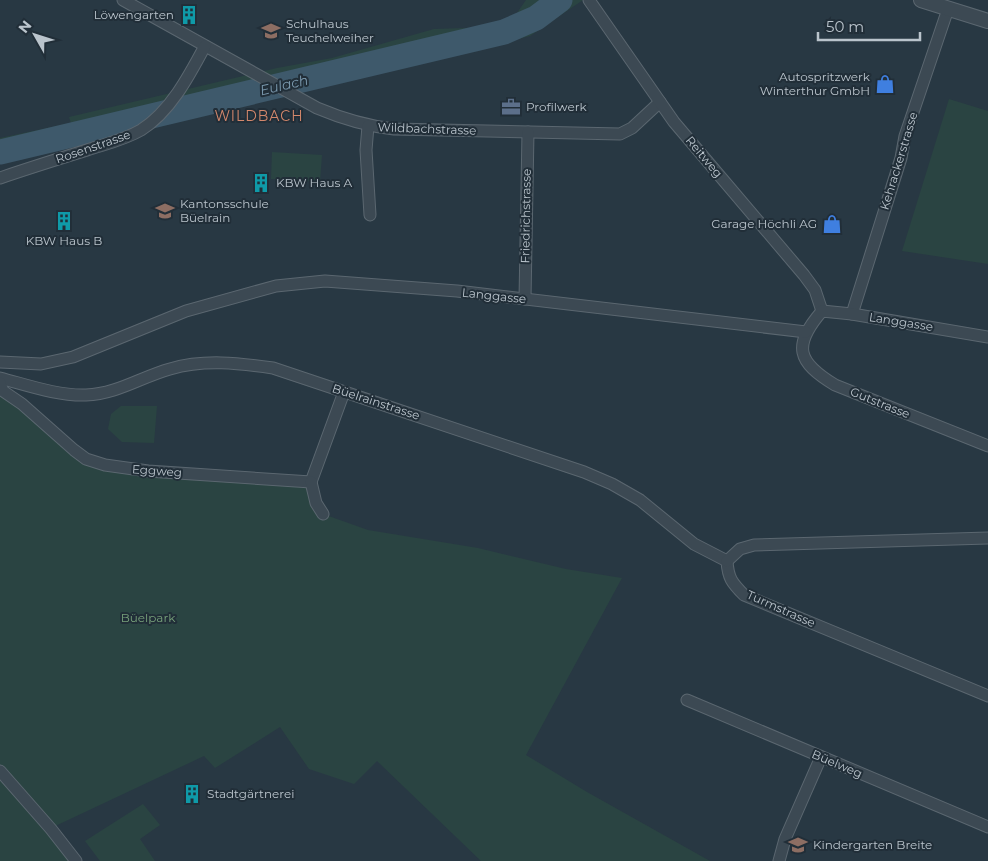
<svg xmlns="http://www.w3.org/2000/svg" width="988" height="861" viewBox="0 0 988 861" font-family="Montserrat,sans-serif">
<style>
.green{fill:#2a4442}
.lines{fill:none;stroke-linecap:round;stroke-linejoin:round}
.river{stroke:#3e596b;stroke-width:25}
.minor-casing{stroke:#5b6770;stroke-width:13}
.tertiary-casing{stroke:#5b6770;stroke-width:16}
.minor{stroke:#3c4953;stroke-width:11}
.tertiary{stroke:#3c4953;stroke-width:14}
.labels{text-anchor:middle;stroke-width:4;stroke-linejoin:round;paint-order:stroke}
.poi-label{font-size:12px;fill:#bac4cc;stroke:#212e38;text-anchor:start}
.street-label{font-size:12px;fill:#bac4cc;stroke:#212e38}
.park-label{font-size:12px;fill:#78a27b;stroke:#212e38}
.water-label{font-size:14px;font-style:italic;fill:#7b99ae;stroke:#212e38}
.neighbourhood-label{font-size:14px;letter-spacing:1px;fill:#d4886c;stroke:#212e38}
</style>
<rect width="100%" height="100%" fill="#283843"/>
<!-- green -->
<g class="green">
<path d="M526,0H583L530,36L0,164V138L71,123L69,117L277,68L332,58L434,29L496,27L512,20Z"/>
<path d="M949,99L988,111V264L902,251Z"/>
<path d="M272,152L322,155L320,182L271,179Z"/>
<path d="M0,383L59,439L105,465L311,482L323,514L368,530L478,548L566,569L622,578L526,755L587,792L710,861H481L377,761L354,784L309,769L280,727L215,768L204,756L51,828L76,861H0Z"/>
<path d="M121,406H157L154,443L122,442L108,429L111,414Z"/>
<path d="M143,804L160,825L140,839L155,861H100L85,841Z"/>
</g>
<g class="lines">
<!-- river -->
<path class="river" d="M0,152L504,32L536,18L560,0"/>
<!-- minor casing -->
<g class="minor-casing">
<g id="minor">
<path d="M123,0L317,108C343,119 366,126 394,129L620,134L632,128L660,102"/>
<path d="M589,0L674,122L804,275L815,290L822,311"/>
<path d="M368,126L366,150L370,215"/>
<path d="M0,178C29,168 58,159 87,150C105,144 124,140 141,130C170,112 189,76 205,46"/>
<path d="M525,299L528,132"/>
<path d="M852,314L901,158L905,136L948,9"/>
<path d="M988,337L852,314L822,311C792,346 797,362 835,385L988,446"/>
<path d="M0,362L41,364L73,357L186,311L276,286L325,281L457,291L806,332"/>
<path d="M0,378C27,385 58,396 86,395C117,394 141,377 170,369C204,359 238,363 273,368L584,472L612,484L640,500L694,544L727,561"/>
<path d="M0,383L3,391L22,404L74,450L86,459L105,465L148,471L311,482"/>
<path d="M311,482L344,392"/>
<path d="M311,482L316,503L323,514"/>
<path d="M727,561C728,578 732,583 744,595L988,696"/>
<path d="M727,561L740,549L754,545L988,538"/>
<path d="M687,700L988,827"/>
<path d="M0,771L51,829L76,861"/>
<path d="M779,861L785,839L821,757"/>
</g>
</g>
<!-- tertiary casing -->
<g class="tertiary-casing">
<path id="tertiary" d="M921,0L988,21"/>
</g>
<!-- minor -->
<use href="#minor" class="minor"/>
<!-- tertiary -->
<use href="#tertiary" class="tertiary"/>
</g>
<!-- icons -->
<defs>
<g id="building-bare" transform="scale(1.5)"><path d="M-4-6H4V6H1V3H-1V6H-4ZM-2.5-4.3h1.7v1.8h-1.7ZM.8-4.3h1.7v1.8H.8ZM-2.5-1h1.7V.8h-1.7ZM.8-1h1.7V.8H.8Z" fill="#0f9aa8" stroke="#212e38" stroke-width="2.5" paint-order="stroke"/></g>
<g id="school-bare" transform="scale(1.5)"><path d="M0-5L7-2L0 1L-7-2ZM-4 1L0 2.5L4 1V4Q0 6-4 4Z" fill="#8d6e63" stroke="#212e38" stroke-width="2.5" paint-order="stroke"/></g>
<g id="shop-bare" transform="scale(1.5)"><path d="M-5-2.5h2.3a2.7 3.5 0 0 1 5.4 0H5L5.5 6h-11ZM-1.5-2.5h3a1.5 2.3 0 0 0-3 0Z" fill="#3f7fe0" stroke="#212e38" stroke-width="2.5" paint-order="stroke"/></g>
<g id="office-bare" transform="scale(1.5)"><path d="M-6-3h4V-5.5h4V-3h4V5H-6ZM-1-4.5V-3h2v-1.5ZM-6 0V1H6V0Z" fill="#5c6f8a" stroke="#212e38" stroke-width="2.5" paint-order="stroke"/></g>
</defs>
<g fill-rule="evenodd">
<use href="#building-bare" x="189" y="15"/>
<use href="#school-bare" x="271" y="31"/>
<use href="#shop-bare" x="885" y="84"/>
<use href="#office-bare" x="511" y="107"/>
<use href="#building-bare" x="261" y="183"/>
<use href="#school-bare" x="165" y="211"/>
<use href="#building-bare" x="64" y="221"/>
<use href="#shop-bare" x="832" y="224"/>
<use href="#building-bare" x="192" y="794"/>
<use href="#school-bare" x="798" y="845"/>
</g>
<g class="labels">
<!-- poi labels -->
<g class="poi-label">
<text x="174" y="19" text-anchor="end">Löwengarten</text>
<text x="286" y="28">Schulhaus<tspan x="286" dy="14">Teuchelweiher</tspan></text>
<text x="870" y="81" text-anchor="end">Autospritzwerk<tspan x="870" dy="14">Winterthur GmbH</tspan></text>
<text x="526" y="111">Profilwerk</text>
<text x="276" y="187">KBW Haus A</text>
<text x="180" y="208">Kantonsschule<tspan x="180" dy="14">Büelrain</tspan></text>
<text x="817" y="228" text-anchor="end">Garage Höchli AG</text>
<text x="64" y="245" text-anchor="middle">KBW Haus B</text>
<text x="207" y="798">Stadtgärtnerei</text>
<text x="813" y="849">Kindergarten Breite</text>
</g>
<!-- street labels -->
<g class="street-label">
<text transform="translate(427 129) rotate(2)" y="4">Wildbachstrasse</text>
<text transform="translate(93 147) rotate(-19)" y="4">Rosenstrasse</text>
<text transform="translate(704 157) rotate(50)" y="4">Reitweg</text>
<text transform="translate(899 161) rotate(-73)" y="4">Kehrackerstrasse</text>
<text transform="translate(526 216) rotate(-89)" y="4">Friedrichstrasse</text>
<text transform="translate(494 296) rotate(6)" y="4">Langgasse</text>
<text transform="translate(901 322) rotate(9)" y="4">Langgasse</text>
<text transform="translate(376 402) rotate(18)" y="4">Büelrainstrasse</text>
<text transform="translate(880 403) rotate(22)" y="4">Gutstrasse</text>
<text transform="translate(157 471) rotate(4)" y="4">Eggweg</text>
<text transform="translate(781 609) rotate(24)" y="4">Turmstrasse</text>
<text transform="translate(837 764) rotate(23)" y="4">Büelweg</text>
</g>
<!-- park labels -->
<g class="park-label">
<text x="148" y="622">Büelpark</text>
</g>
<!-- water labels -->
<g class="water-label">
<text transform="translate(284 85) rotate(-13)" y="5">Eulach</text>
</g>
<!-- neighbourhood labels -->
<g class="neighbourhood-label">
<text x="259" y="121">WILDBACH</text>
</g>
</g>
<!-- north arrow -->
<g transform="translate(35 35) rotate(309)" stroke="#212e38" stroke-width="4" paint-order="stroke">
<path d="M0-4L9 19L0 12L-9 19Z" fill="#bac4cc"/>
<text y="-8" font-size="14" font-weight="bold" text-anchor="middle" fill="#bac4cc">N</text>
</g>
<!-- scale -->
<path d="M818 32v8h102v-8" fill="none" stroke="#bac4cc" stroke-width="2.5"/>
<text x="826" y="32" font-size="15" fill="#bac4cc" stroke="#212e38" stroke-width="4" paint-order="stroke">50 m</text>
</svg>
